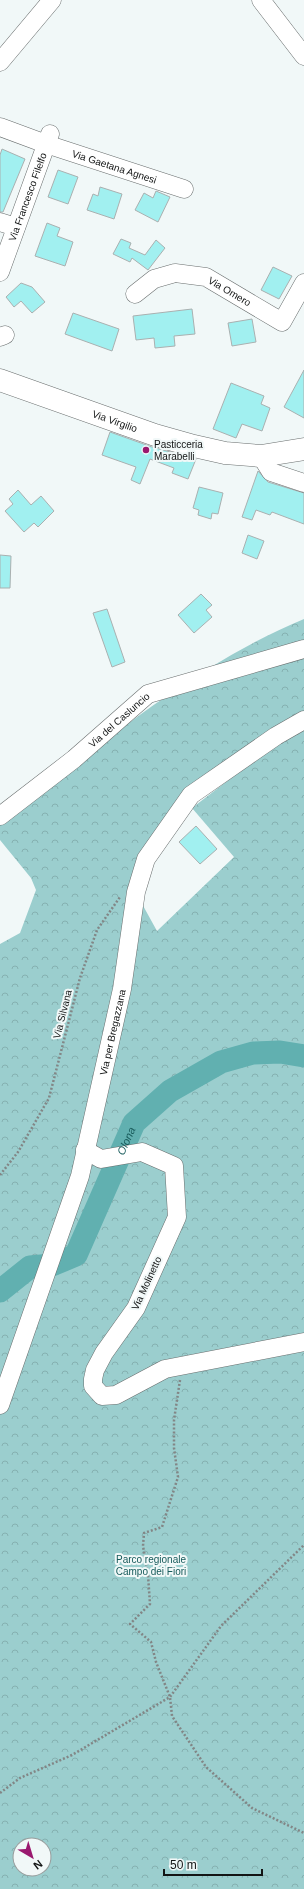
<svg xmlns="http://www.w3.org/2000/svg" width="304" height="1889" viewBox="0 0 304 1889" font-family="Arial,sans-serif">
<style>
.forest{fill:url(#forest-crowns);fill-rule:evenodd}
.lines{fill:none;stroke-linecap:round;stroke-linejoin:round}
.river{stroke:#61b0b0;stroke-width:23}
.building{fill:#a1f0f0;stroke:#aab0b0}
.minor-casing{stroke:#696e6e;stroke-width:19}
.major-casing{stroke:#696e6e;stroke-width:23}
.path{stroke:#828686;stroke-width:2.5;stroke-dasharray:2 2;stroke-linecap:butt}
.minor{stroke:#fff;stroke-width:18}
.major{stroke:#fff;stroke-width:22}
.poi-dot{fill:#9a196f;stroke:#f1f8f8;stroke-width:1.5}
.labels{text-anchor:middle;stroke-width:4;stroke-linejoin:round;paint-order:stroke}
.street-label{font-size:10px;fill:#131515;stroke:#f1f8f8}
.poi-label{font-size:10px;fill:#131515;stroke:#f1f8f8;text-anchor:start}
.park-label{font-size:10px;fill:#165a5a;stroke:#f1f8f8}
.water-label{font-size:11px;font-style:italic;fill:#1a5d5d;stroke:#f1f8f8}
</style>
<defs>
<pattern id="forest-crowns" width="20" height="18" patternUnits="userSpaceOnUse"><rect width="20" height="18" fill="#9bcece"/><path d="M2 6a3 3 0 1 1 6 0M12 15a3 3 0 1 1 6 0" fill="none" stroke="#85b0b0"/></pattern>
</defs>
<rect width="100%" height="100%" fill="#f1f8f8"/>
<!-- forest -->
<path class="forest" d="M304,619V713L186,791L158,848L141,902L157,931L234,857L192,808L273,746L304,729V1889H0V944L20,933L36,890L31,878L0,840V823C96,749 191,666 304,619ZM20,1845H44V1869H20Z"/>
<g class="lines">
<!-- river -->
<path class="river" id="s1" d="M0,1291L30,1267L52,1265L76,1255L134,1123L170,1091L221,1062L253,1053L280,1052L304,1056"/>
</g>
<!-- building -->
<g class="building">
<path d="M2,149L25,159L3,212H0V155Z"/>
<path d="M58,170L78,177L68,204L48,197Z"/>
<path d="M100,187L122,194L114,219L87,210L93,194L98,196Z"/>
<path d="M156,191L170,197L158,222L135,210L144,193L153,198Z"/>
<path d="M47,223L60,228L57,236L73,242L65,266L35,256Z"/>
<path d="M121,239L131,243L129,248L145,255L156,240L165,248L148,270L132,258L130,262L113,254Z"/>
<path d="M273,267L292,276L279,299L261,290Z"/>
<path d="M21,283L32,287L45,302L32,313L21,301L14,307L6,297Z"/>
<path d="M192,309L195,334L174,336L175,346L155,348L154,338L136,340L133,316Z"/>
<path d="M73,313L119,329L112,351L65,334Z"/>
<path d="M252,319L256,342L232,346L228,323Z"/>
<path d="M304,370V418L284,407Z"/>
<path d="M231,383L264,396L261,404L270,408L262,431L242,424L236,438L213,429Z"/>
<path d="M110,432L152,447L196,459L188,479L172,473L174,468L150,459L140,484L131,480L136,467L102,455Z"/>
<path d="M258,471L268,482L304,493V524L272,512L270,515L256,510L252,520L242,517Z"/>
<path d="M199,487L223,493L218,514L212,513L211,519L198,515L199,510L193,508Z"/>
<path d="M18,490L31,505L41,496L54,511L38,527L34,523L24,532L5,511L13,504L9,499Z"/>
<path d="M248,535L264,541L257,559L242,553Z"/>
<path d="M0,555L11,556L10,588H0Z"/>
<path d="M201,594L212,605L206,610L212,617L194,633L178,615Z"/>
<path d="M107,609L125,662L112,667L93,613Z"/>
<path d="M196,826L217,849L200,864L179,842Z"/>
</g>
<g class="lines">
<!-- minor casing -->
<g class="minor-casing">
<g id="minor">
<path d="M261,0L304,56"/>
<path d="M0,62L52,0"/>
<path id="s2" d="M0,127L46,144L184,189"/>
<path d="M0,222L16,227"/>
<path id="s3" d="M0,272L50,134"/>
<path id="s4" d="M135,294L154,279L175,273L206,277L282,322L304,283"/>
<path d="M0,337L5,335"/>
<path d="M261,456L271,472L304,483"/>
<path id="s5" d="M0,816L74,759L148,694L304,649"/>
<path d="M85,1150L101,1159L142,1152L174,1166L177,1217L136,1308L104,1353L95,1370L93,1379V1386L102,1396L116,1395L165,1369L304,1342"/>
<path id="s6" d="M0,1405L80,1176L122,989L136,892L146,859L191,795L276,736L304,720"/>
</g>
</g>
<!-- major casing -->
<g class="major-casing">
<g id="major">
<path id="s7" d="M0,380L155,435L194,446L225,453L261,456L304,449"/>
</g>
</g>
<!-- path -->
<g class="path">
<path d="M0,1175L18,1152L49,1098L80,978L97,930L120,897"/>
<path d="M180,1380L174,1420V1448L178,1477L162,1527L144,1533L143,1546L148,1575L150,1604L130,1624L151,1642L156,1662L170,1697L172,1716L206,1767L252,1808L304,1833"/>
<path d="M0,1793L20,1778L72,1755L170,1697L221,1626L304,1545"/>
</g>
<!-- minor -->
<use href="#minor" class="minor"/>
<!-- major -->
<use href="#major" class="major"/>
</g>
<!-- markers -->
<circle class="poi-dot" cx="146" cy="450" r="4"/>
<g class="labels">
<!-- street labels -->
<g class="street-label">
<text dy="4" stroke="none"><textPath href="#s2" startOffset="121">Via Gaetana Agnesi</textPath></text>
<text dy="4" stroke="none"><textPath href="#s3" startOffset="80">Via Francesco Filelfo</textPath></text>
<text dy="4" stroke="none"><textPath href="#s4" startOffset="105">Via Omero</textPath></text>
<text dy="4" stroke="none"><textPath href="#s7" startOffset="122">Via Virgilio</textPath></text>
<text dy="4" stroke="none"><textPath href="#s5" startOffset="153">Via del Casluncio</textPath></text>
<text transform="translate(62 1014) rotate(-76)" y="4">Via Silvana</text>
<text dy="4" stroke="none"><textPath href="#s6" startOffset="390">Via per Bregazzana</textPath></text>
<text transform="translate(146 1283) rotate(-65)" y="4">Via Molinetto</text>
</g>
<!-- poi labels -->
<g class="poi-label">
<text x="154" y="448">Pasticceria<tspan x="154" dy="12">Marabelli</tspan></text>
</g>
<!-- park labels -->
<g class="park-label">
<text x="151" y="1563">Parco regionale<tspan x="151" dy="12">Campo dei Fiori</tspan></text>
</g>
<!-- water labels -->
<g class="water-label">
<text dy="4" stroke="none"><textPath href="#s1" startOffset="211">Olona</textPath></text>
</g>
</g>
<!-- north arrow -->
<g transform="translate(32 1857) rotate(142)"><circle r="19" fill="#f1f8f8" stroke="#989d9d"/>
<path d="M0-3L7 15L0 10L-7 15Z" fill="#9a196f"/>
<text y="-6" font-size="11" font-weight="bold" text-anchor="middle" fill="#131515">N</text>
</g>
<!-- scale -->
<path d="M164 1869v6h98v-6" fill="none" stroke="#131515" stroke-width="2"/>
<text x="170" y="1869" font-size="12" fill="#131515" stroke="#f1f8f8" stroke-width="3" paint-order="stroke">50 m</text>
</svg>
